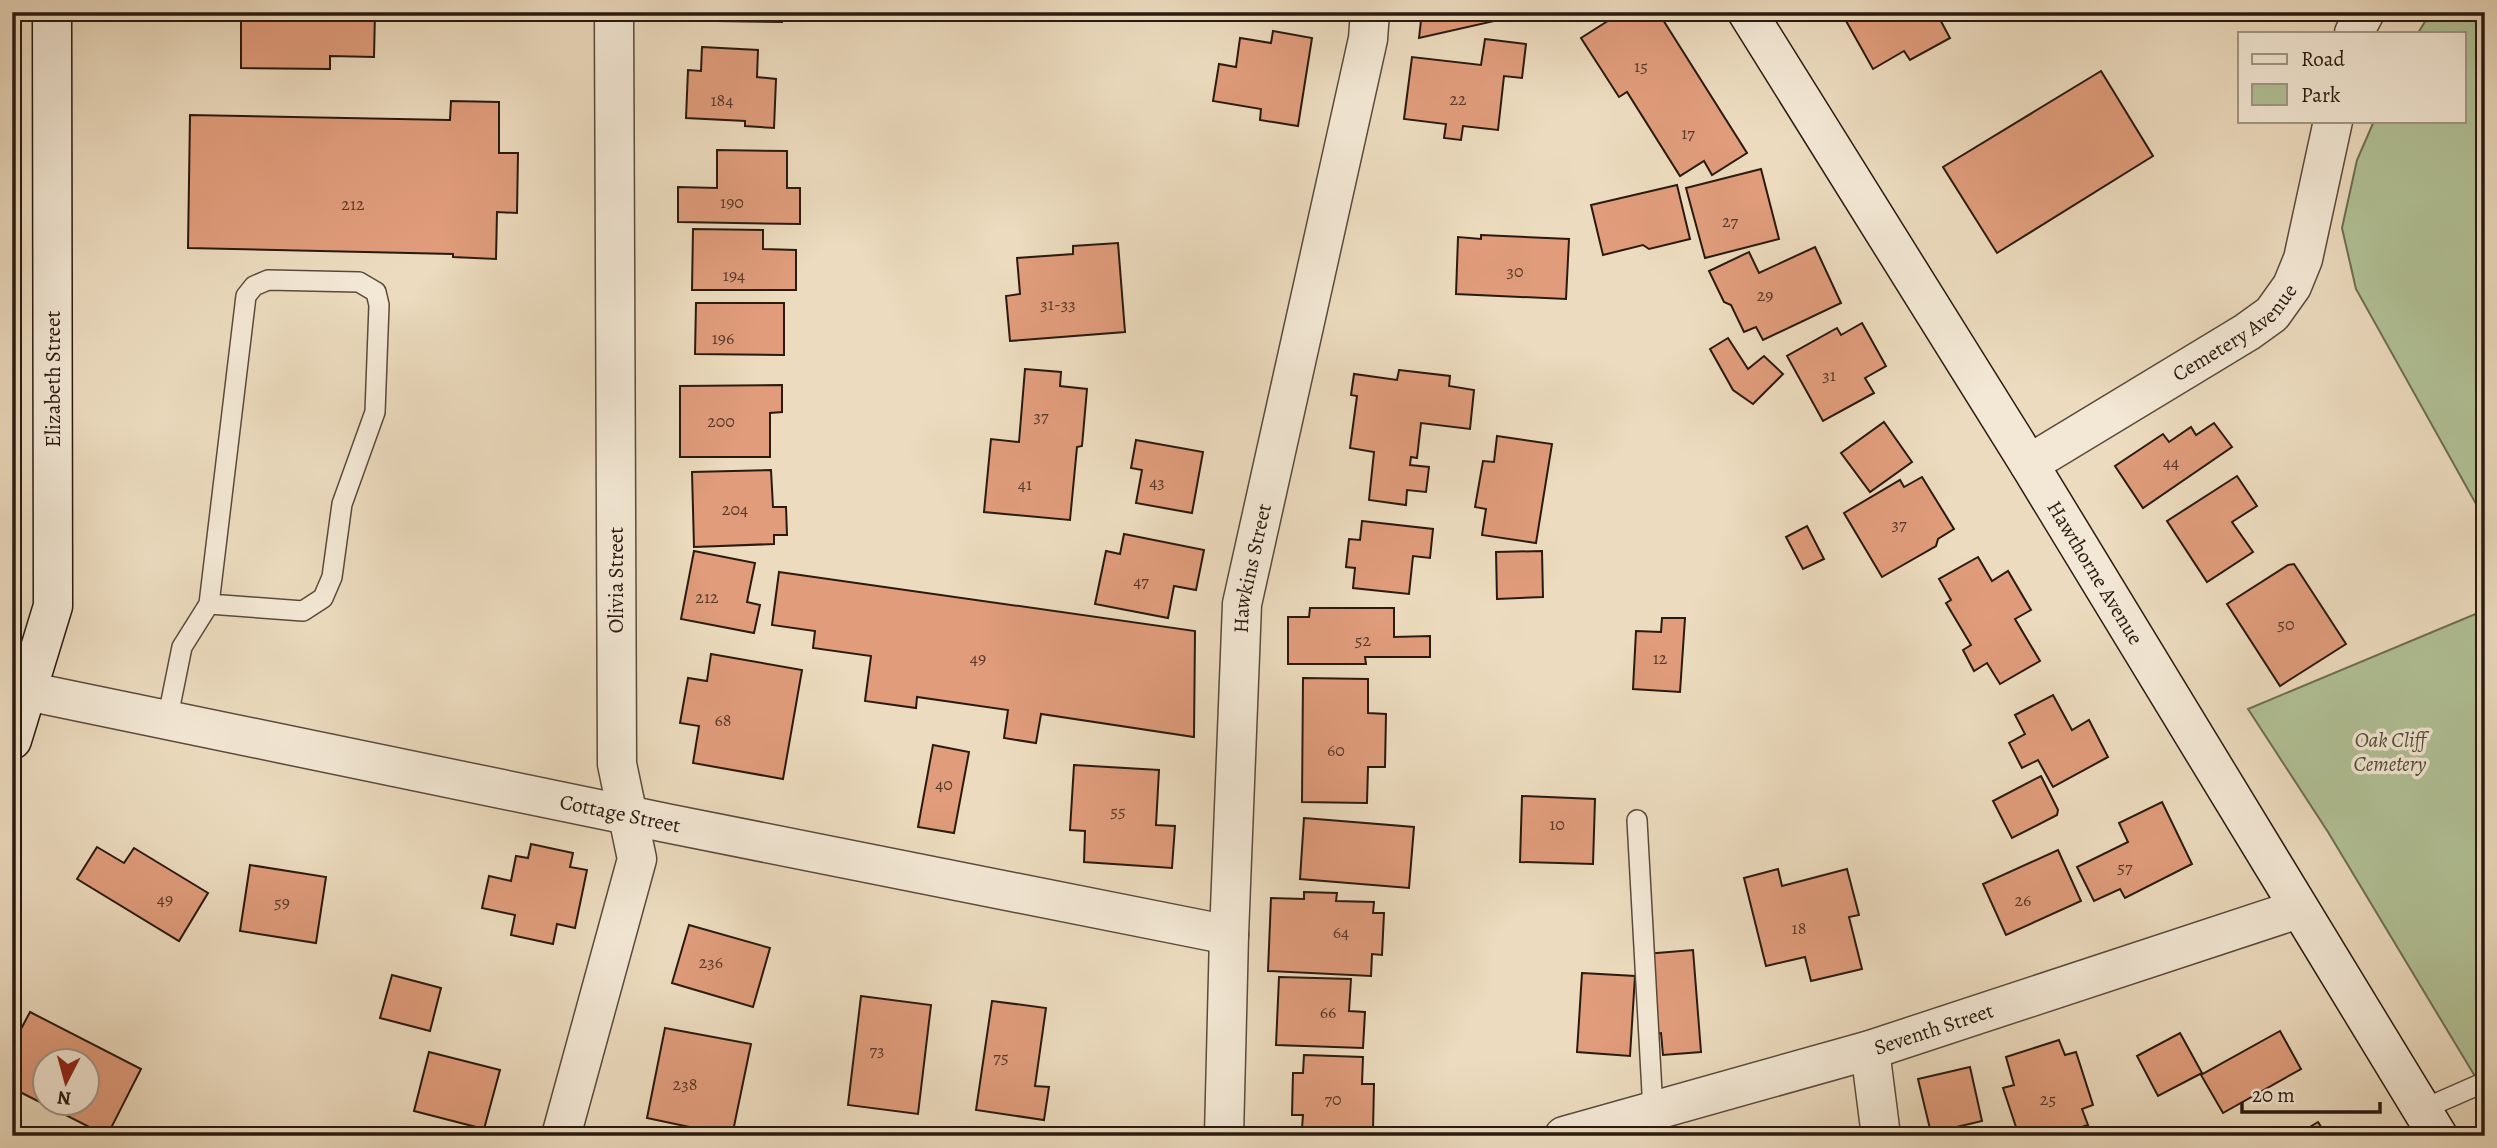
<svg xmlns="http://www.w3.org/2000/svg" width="2497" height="1148" viewBox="0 0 2497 1148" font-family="Alegreya,serif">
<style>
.green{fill:#b1c196;stroke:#6e6e53;stroke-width:2}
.building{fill:#e09c7b;stroke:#2a1a10;stroke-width:2;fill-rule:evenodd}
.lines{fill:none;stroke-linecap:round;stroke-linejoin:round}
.lane-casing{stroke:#5a4a3c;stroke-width:22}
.street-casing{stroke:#5a4a3c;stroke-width:41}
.secondary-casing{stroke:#2a1a10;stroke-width:41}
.lane{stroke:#f3e8d5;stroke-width:19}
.street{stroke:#f3e8d5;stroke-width:38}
.secondary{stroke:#f3e8d5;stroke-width:38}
.labels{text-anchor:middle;stroke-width:7;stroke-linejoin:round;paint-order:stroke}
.number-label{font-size:18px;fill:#583a2b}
.street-label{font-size:21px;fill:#2a1a10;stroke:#f3e8d5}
.park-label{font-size:21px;font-style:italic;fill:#524c38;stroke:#f3e8d5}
</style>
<rect width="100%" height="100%" fill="#ecdbbe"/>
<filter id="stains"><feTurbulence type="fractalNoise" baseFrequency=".00286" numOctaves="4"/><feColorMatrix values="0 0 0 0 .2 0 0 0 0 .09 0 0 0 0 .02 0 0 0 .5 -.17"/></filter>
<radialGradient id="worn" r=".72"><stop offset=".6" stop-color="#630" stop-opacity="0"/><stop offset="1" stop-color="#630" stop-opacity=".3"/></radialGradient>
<!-- green -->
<g class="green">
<path d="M2431,12H2485V520L2356,289L2342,228L2357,160L2374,121H2464V33H2418Z"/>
<path d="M2485,610V1093L2328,832L2248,709Z"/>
</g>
<!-- building -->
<g class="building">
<path d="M241,12H375L374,57L330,56V69L241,68Z"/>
<path d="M684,12H783L782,22L717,21V13Z"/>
<path d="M1422,12H1513L1512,17L1419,38Z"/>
<path d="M1622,12H1658L1747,153L1712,175L1704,161L1680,176L1627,92L1619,97L1581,38Z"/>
<path d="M1841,12H1936L1950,38L1910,60L1904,51L1873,69Z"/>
<path d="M1273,31L1312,38L1298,126L1260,120L1261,109L1213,101L1219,64L1236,67L1240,38L1271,43Z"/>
<path d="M1485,39L1526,44L1522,78L1504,76L1498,130L1463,126L1461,140L1444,138L1446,124L1404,119L1412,57L1481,65Z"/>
<path d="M702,47L758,50L757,77L776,79L774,128L745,126V121L686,118L688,70L701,71Z"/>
<path d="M2101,71L2153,156L1997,253L1943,167Z"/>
<path d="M451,101L499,102V153H518L517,213L497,212L496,259L453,257V254L188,248L190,115L450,120Z"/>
<path d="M717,150L787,151V188H800V224L678,222V187L717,188Z"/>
<path d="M1761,169L1779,239L1705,258L1686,188Z"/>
<path d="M1677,185L1690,239L1649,249L1643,245L1603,255L1591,205Z"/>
<path d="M693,229L763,230V249L796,250V290H692Z"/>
<path d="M1481,235L1569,239L1566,299L1456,294L1458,237L1481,239Z"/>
<path d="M1118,243L1125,332L1010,341L1006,296L1020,294L1017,258L1073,254V246Z"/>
<path d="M1815,247L1841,303L1763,340L1756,327L1744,332L1731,305L1724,302L1709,271L1749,252L1759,273Z"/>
<path d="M696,303H784V355L695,354Z"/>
<path d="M1862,323L1886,366L1865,378L1874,393L1823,421L1787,356L1837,328L1841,335Z"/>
<path d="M1728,338L1748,369L1764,356L1783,374L1753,404L1733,390L1710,349Z"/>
<path d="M1025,369L1061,372L1060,386L1087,389L1082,446L1077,447L1070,520L984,512L991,439L1019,442Z"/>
<path d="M1399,370L1450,376L1449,386L1474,390L1470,429L1421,423L1417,458L1411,457L1410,465L1429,467L1426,492L1407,490L1406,505L1369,500L1374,452L1350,448L1357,396L1351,395L1354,374L1397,380Z"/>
<path d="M782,385V412L770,413V457H680V386Z"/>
<path d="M1884,422L1912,462L1870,492L1841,453Z"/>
<path d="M2214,423L2232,447L2143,508L2115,466L2163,434L2169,442L2191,427L2196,435Z"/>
<path d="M1497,436L1552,444L1536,543L1482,535L1486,509L1475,507L1483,461L1494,462Z"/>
<path d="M1136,440L1203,452L1192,513L1136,503L1142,470L1131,468Z"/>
<path d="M771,470L773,507H786L787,535H774V544L694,547L692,472Z"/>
<path d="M2237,476L2257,506L2232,522L2253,552L2207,582L2167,521Z"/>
<path d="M1922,477L1954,529L1938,539L1936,546L1882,577L1844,513L1900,480L1904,487Z"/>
<path d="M1362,521L1433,529L1430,558L1413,556L1409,594L1353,588L1355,568L1346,567L1349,539L1360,540Z"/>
<path d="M1807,526L1824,559L1803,569L1786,537Z"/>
<path d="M1124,534L1204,550L1196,590L1174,586L1168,618L1095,604L1106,551L1120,554Z"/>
<path d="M694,551L755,563L747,602L760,605L754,633L681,619Z"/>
<path d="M1542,551L1543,597L1497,599L1496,552Z"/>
<path d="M1978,557L1992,581L2008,571L2031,610L2015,619L2040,661L2000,684L1987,663L1974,671L1963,650L1971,645L1946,603L1951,600L1939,579Z"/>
<path d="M2294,564L2346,644L2280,686L2227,604L2288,565Z"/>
<path d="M779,572L1195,631L1194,737L1041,714L1036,743L1004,738L1008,710L917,697L916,708L865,701L871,656L813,648L815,631L772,625Z"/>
<path d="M1310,608H1394V637L1430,636V657H1365L1366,664H1288V617H1309Z"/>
<path d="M1662,618H1685L1680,692L1633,689L1636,631L1661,632Z"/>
<path d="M711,654L802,670L783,779L693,763L699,726L680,723L688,678L707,681Z"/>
<path d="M1303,678L1368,679V713L1386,714L1385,767H1368L1367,803L1302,802Z"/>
<path d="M2053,695L2072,730L2089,720L2108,757L2053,787L2038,760L2022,768L2009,743L2025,734L2015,715Z"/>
<path d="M933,745L969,752L954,833L918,827Z"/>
<path d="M1074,765L1159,770L1156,825L1175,826L1172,868L1084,862L1085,831L1070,830Z"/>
<path d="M2041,776L2058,810L2057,815L2012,838L1993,801Z"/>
<path d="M1522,796L1595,799L1593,864L1520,862Z"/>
<path d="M2162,802L2192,864L2125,898L2120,889L2094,901L2077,867L2128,842L2119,823Z"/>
<path d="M1304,818L1414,827L1409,888L1300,879Z"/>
<path d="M531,844L573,853L570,867L587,870L575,928L557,924L553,944L511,935L515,915L482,908L489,876L511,881L516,856L528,858Z"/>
<path d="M97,847L124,863L134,848L208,893L179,941L77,879Z"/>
<path d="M2058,850L2081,901L2006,935L1983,884Z"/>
<path d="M250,865L326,877L316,943L240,931Z"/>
<path d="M1778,869L1782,886L1847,869L1859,915L1849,917L1862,969L1811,981L1805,957L1766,966L1744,878Z"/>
<path d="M1304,892L1337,893L1336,901L1374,902L1373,913H1384L1382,955L1372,954L1371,976L1268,971L1271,898L1304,899Z"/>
<path d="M689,925L770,948L753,1007L672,983Z"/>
<path d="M1693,950L1701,1052L1663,1055L1661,1033L1652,1034L1645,954Z"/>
<path d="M1582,973L1635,976L1630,1056L1577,1052Z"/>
<path d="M392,975L441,988L430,1031L380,1018Z"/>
<path d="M1279,977L1351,979L1349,1011L1365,1012L1363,1048L1276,1045Z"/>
<path d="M861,996L931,1005L918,1114L848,1105Z"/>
<path d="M992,1001L1046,1008L1035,1086L1049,1087L1044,1120L976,1110Z"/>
<path d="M30,1012L141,1069L107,1136L12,1088L21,1070L12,1066V1046ZM46,1060H88V1102H46Z"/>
<path d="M665,1028L751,1044L732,1136L647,1118Z"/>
<path d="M2280,1031L2301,1069L2223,1113L2201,1075Z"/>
<path d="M2180,1033L2202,1073L2158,1096L2137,1056Z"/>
<path d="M2059,1040L2065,1055L2076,1052L2093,1105L2082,1109L2088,1125L2054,1136H2019L2003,1088L2014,1085L2006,1057Z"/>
<path d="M429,1052L500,1070L484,1129L414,1111Z"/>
<path d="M1304,1055L1363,1057L1362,1084H1374L1373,1130L1302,1128L1303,1115H1292L1293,1073H1303Z"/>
<path d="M1970,1067L1982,1121L1931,1133L1918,1079Z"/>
<path d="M2318,1122L2327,1136H2295Z"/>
</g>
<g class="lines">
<!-- lane casing -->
<g class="lane-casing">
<g id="lane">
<path d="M167,721L182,647L209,604L246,296L254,286L268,280L359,282L376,292L379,305L375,412L342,504L332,577L323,598L303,611L209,604"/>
<path d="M1637,820L1653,1111"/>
<path d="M2421,1110L2485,1082"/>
</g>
</g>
<!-- street casing -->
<g class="street-casing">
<g id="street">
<path d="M2354,33L2365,12"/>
<path id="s1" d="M2029,464L2247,332L2272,314L2292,286L2303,259L2333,121"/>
<path id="s2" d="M12,688L671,824L1229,935"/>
<path d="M1870,1050L1881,1136"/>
<path d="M561,1136L637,859L617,764L614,12"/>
<path id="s3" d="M1224,1136L1229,935L1242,604L1368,39L1370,12"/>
<path id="s4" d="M1564,1136L1870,1050L2298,909"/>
</g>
</g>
<!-- secondary casing -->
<g class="secondary-casing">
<g id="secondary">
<path id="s5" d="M1747,12L2029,464L2438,1136"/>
<path d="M12,740L53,606L52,12"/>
</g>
</g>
<!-- lane -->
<use href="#lane" class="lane"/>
<!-- street -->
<use href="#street" class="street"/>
<!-- secondary -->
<use href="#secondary" class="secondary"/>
</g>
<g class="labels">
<!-- number labels -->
<g class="number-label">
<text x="1641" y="72">15</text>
<text x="1458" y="105">22</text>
<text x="722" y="106">184</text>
<text x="1688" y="139">17</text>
<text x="732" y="208">190</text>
<text x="353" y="210">212</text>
<text x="1730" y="227">27</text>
<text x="1515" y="277">30</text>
<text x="734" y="281">194</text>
<text x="1765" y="301">29</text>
<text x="1058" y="310">31-33</text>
<text x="723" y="344">196</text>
<text x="1829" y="381">31</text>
<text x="1041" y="422">37</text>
<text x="721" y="427">200</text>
<text x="2171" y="468">44</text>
<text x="1157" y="488">43</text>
<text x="1025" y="490">41</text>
<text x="735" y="515">204</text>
<text x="1899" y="530">37</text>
<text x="1141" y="587">47</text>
<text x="707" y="603">212</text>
<text x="2286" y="630">50</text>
<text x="1363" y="646">52</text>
<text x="978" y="664">49</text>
<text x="1660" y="664">12</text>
<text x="723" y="726">68</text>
<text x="1336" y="756">60</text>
<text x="944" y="790">40</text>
<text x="1118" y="817">55</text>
<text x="1557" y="830">10</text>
<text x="2125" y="873">57</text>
<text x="165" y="905">49</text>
<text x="2023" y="906">26</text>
<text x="282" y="908">59</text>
<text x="1799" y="934">18</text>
<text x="1341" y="938">64</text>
<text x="711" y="968">236</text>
<text x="1328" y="1018">66</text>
<text x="877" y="1056">73</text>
<text x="1001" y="1063">75</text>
<text x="685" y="1090">238</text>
<text x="1333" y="1105">70</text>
<text x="2048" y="1105">25</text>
</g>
<!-- street labels -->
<g class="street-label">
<text dy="7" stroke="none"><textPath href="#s1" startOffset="245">Cemetery Avenue</textPath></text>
<text transform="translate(53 379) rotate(-90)" y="7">Elizabeth Street</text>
<text dy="7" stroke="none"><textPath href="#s3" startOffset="569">Hawkins Street</textPath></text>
<text dy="7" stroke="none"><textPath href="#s5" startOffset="660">Hawthorne Avenue</textPath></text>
<text transform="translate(616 580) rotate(-90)" y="7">Olivia Street</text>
<text dy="7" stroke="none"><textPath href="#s2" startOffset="621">Cottage Street</textPath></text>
<text dy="7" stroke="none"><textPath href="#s4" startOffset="385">Seventh Street</textPath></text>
</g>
<!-- park labels -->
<g class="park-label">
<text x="2390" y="747">Oak Cliff<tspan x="2390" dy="24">Cemetery</tspan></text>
</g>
</g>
<!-- margin -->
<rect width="2497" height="1148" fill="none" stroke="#ecdbbe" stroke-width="42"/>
<rect x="14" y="14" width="2469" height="1120" fill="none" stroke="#2a1a10" stroke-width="3.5"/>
<rect x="21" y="21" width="2455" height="1106" fill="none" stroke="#2a1a10" stroke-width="2"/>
<!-- legend -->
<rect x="2238" y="32" width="228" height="91" fill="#f3e8d5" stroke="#a39686" stroke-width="2"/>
<rect x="2252" y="54" width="35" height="10" fill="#f3e8d5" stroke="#a39686" stroke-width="2"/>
<text x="2301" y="66" font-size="21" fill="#2a1a10">Road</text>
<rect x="2252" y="84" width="35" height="21" fill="#b1c196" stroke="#a39686" stroke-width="2"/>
<text x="2301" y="102" font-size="21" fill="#2a1a10">Park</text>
<!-- north arrow -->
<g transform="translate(66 1082) rotate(186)"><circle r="33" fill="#f3e8d5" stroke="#a39686" stroke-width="2"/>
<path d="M0-5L12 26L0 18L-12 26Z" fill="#8f2418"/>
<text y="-10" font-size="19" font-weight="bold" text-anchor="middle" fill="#2a1a10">N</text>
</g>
<!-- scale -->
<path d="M2242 1102v10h138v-10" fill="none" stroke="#2a1a10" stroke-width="3.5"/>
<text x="2252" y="1102" font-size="21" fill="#2a1a10" stroke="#f3e8d5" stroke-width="5" paint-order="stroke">20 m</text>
<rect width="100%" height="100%" filter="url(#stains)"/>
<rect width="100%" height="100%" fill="url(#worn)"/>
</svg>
